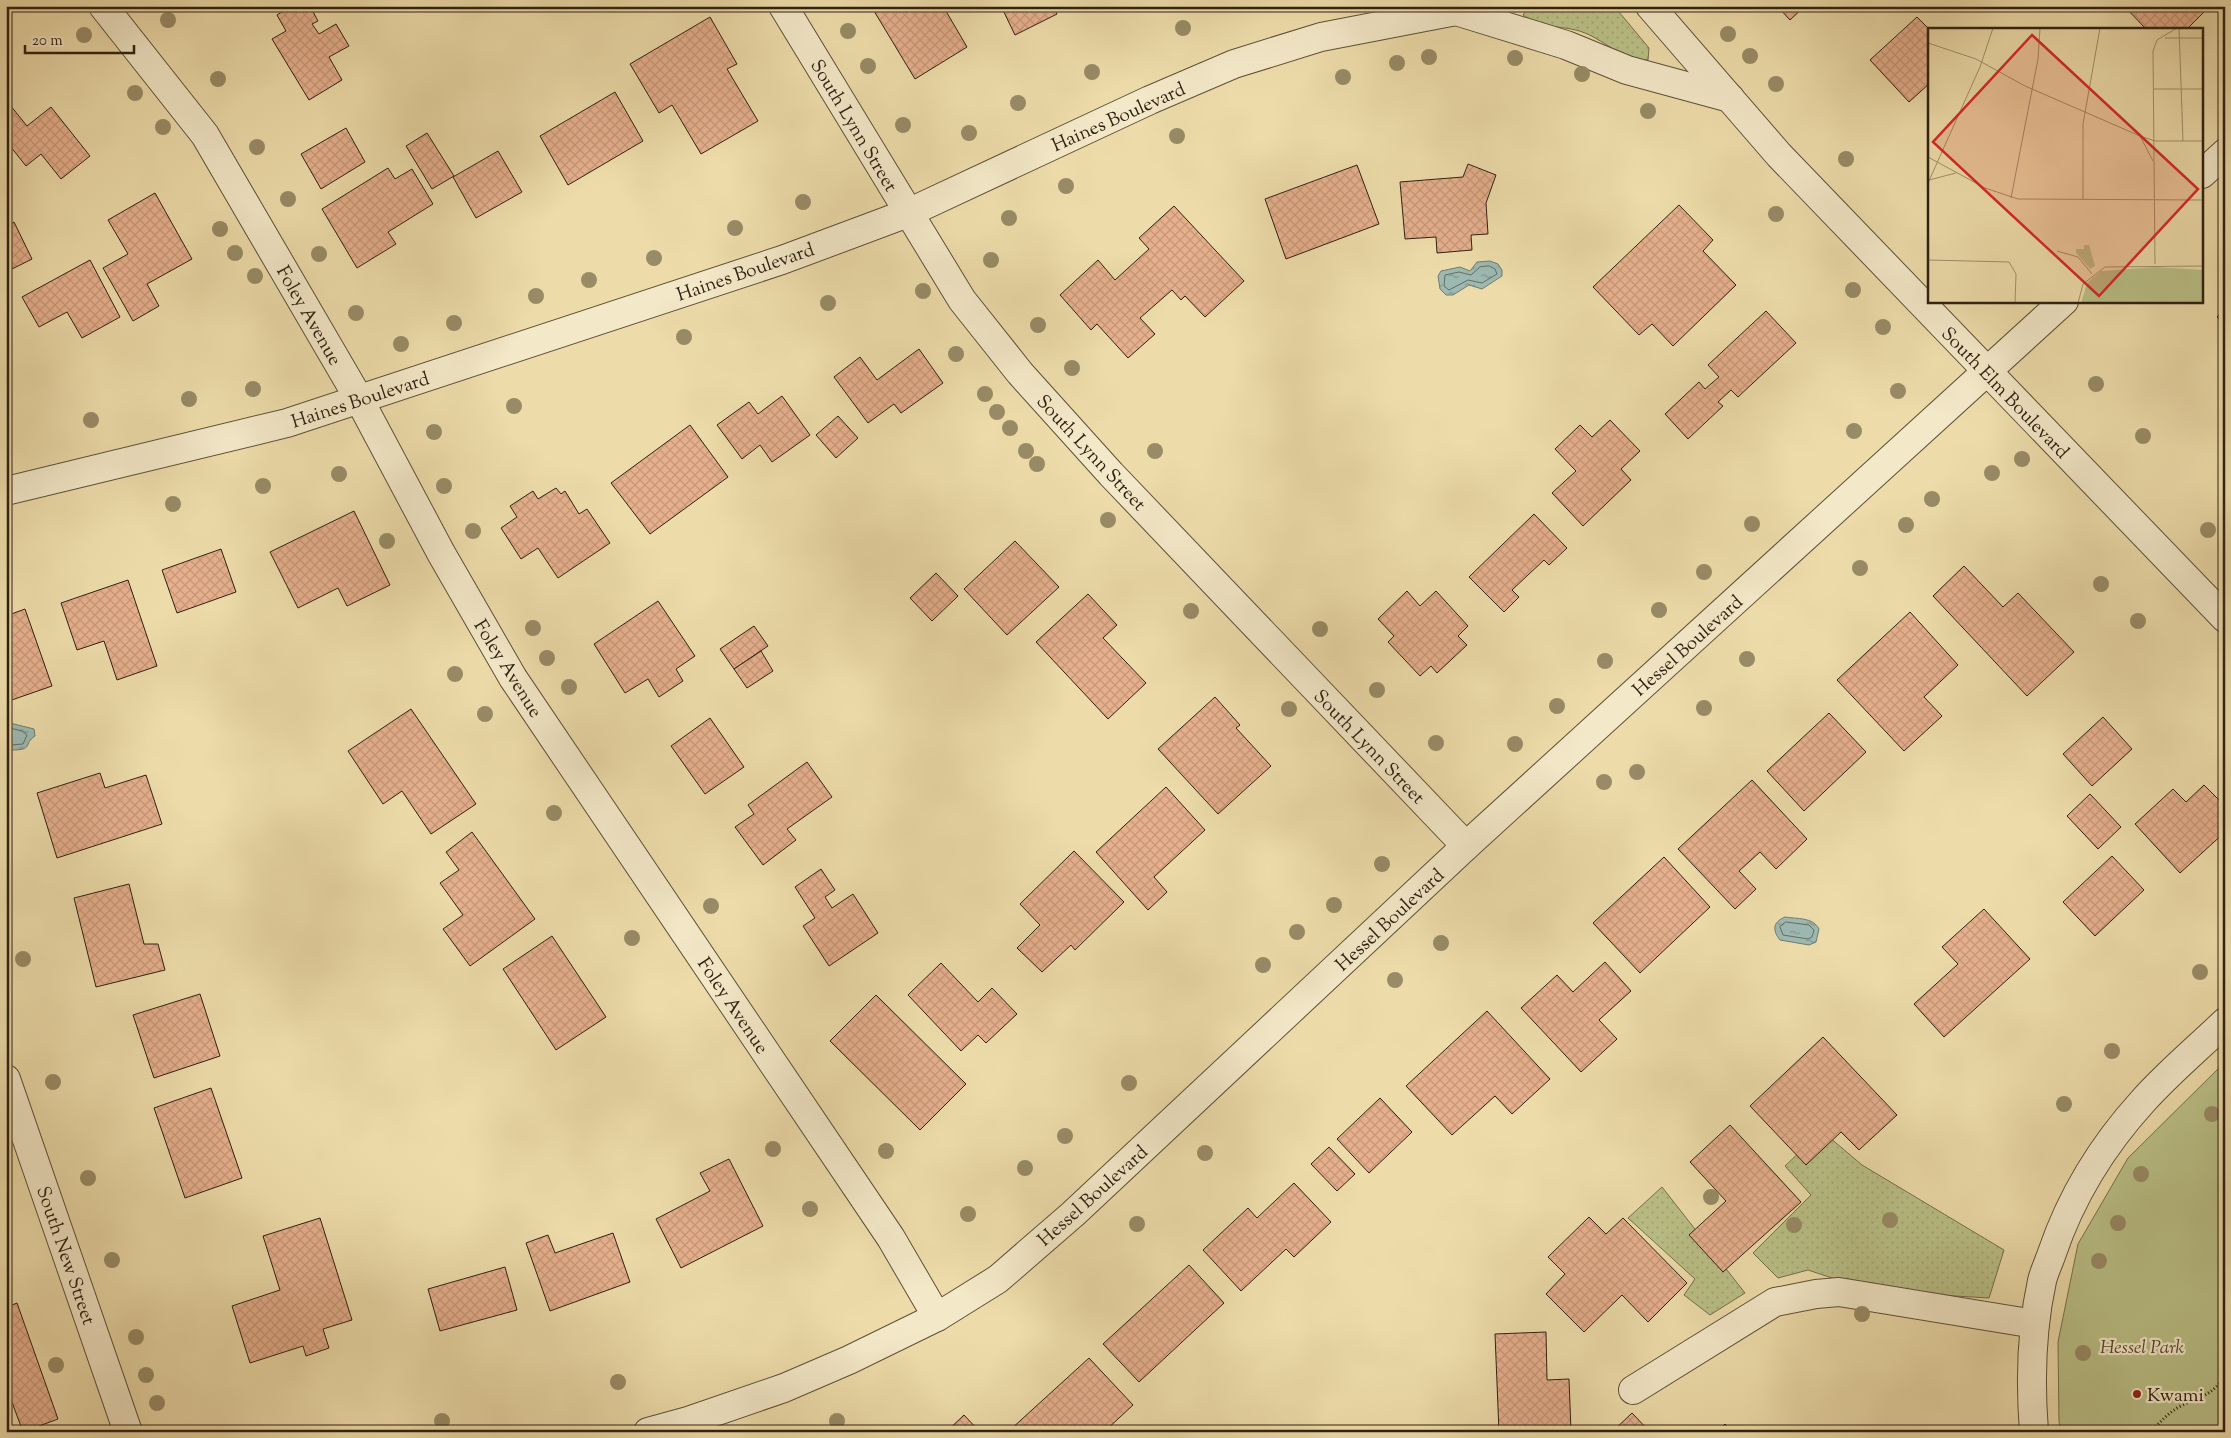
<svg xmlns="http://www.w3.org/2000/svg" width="2231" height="1438" viewBox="0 0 2231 1438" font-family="'Sorts Mill Goudy',serif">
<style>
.grass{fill:url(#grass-dots);stroke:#74704c}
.green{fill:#bac087;stroke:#74704c}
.water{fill:url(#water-ripples);stroke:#707c72}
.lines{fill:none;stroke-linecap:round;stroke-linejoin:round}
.shore{stroke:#666d62;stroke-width:1}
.building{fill:url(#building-cross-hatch);stroke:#2f2112}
.minor-casing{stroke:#5e5038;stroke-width:30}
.path{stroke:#2f2112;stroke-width:3;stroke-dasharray:1 2.5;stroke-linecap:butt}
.minor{stroke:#f3e8c8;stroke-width:28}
.tree{fill:#988b66}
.poi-dot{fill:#8f2418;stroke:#f3e8c8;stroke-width:2}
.labels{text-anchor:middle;stroke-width:4.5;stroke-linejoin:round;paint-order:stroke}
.street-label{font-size:19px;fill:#2f2112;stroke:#f3e8c8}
.park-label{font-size:19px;font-style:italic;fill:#52492f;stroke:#f3e8c8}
.poi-label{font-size:19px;fill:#2f2112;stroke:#f3e8c8;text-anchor:start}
.inset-road{fill:none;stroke:#a1916d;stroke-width:1}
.view{fill:#d62828;fill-opacity:0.15;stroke:#d62828;stroke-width:2.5}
.inset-edge{fill:none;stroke:#2f2112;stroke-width:2.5}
</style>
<defs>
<pattern id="grass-dots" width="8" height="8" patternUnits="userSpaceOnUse" patternTransform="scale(1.25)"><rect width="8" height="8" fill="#bac087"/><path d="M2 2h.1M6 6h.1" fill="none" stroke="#a0a574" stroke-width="1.8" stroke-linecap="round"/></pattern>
<pattern id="water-ripples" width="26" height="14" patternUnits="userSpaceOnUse" patternTransform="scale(1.25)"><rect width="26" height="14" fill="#9cb9b2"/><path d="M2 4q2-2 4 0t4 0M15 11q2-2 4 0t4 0" fill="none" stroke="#80968f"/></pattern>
<pattern id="building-cross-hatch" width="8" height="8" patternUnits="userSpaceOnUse" patternTransform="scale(1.25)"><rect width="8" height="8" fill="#e6b08d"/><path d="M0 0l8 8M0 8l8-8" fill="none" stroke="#c69779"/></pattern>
</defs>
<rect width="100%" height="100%" fill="#eddcaa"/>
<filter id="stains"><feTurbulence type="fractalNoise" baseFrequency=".004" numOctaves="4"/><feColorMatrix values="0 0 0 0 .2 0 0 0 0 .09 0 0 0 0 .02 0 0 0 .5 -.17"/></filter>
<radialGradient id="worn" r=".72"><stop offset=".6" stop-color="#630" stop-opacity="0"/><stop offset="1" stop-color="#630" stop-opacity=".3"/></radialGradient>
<!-- grass -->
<g class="grass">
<path d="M1530,6H1614L1649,48L1648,60C1623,61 1607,42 1585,33C1563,24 1544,31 1523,15Z"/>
<path d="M1822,1131L1862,1165L2004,1250L1989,1298L1922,1294L1847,1283L1808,1270L1778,1278L1753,1253L1811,1195L1785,1166Z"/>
<path d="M1662,1187L1745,1293L1710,1315L1684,1295L1695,1279L1628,1218Z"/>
</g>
<!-- green -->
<path class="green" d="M2225,1062V1432H2061L2059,1422L2058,1342L2078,1244L2128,1158Z"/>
<!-- water -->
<g class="water">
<path d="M1490,261L1498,264L1502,270V276L1482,289L1469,285L1453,295H1446L1440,289L1438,276L1441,271L1460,267L1470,271L1477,262Z"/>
<path d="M6,722L34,729L35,736C23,744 34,750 12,750L6,758Z"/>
<path d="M1785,917C1797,919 1813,917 1819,929L1816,942L1809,945L1780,940C1772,930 1773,922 1785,917Z"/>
</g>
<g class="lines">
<!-- shore -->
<g class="shore">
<path d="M1489,266L1495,269L1497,274L1482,283L1468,280L1449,290L1444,286L1445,275L1459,272L1471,275L1480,267Z"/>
<path d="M6,727L22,731L27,735L23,744L11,745L6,749"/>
<path d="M1786,922L1809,925L1814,930L1812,937L1808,939L1783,935L1780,927Z"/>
</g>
</g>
<!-- building -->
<g class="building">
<path d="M291,6H310L318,21L312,24L319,34L336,24L349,46L329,57L342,80L309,100L272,39L286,31L277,15Z"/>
<path d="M871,6H943L967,47L915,79Z"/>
<path d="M1001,6H1053L1057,14L1015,35Z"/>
<path d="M1777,6H1805L1790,20Z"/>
<path d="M2124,6H2210L2187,29H2146Z"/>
<path d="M710,17L737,64L727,69L758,121L701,154L672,105L659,113L630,64Z"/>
<path d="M1917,17L1930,30V83L1909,102L1870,60Z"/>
<path d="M615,92L643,141L568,185L540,136Z"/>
<path d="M10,105L27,126L51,107L90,156L61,179L41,154L26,166L6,141V109Z"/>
<path d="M346,128L365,162L321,189L301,154Z"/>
<path d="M427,133L454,176L432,189L406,146Z"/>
<path d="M498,151L522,192L476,218L453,177Z"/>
<path d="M1468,164L1496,175L1486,203L1488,234L1471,235L1472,250L1437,253L1436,237L1405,239L1400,182L1463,177Z"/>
<path d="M1357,165L1379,224L1286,259L1265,199Z"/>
<path d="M388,168L395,179L412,169L433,204L388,232L396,244L357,268L322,209Z"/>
<path d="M155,193L192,259L147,284L159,306L133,321L103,268L128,254L108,220Z"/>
<path d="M1679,205L1713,240L1703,251L1736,285L1673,346L1652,324L1639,335L1593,287Z"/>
<path d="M1174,206L1244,281L1205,317L1185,296L1181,300L1172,290L1140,318L1155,334L1128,358L1097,324L1091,330L1060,295L1098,260L1115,280L1149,249L1139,238Z"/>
<path d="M14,222L32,259L6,272V226Z"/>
<path d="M90,260L120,317L82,338L67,312L39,327L22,297Z"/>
<path d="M2225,309V325L2217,317Z"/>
<path d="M1766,311L1796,343L1738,397L1731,390L1718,402L1723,406L1688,439L1665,414L1699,382L1705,389L1719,377L1708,365Z"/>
<path d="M919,349L943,383L901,413L894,404L868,423L834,377L860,357L877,380Z"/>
<path d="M782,396L810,435L772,462L760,445L742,459L717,425L749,402L758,414Z"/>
<path d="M838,416L858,438L836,458L816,435Z"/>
<path d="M1610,420L1640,451L1621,469L1631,480L1583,526L1552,493L1576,471L1555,449L1580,425L1592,437Z"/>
<path d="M690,425L728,477L650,534L611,483Z"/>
<path d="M556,488L561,494L565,491L579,514L587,509L610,543L558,578L538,548L521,559L501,528L517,517L510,506L533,491L538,499Z"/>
<path d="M354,511L390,585L347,606L338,588L298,608L270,552Z"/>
<path d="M1534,514L1567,548L1549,565L1544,560L1512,590L1519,597L1504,612L1469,577Z"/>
<path d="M1015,541L1059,587L1007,635L964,589Z"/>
<path d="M221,549L236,592L177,613L162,570Z"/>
<path d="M1964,566L2003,607L2018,593L2074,652L2027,696L1933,596Z"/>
<path d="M936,573L958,596L932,621L910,598Z"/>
<path d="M128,580L157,666L117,680L104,641L77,650L61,603Z"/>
<path d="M1407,591L1420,606L1436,591L1468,626L1458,636L1467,645L1437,673L1431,666L1420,676L1388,642L1394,636L1378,619Z"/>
<path d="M1088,594L1117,625L1103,638L1146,683L1108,719L1036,642Z"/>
<path d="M658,601L695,656L676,669L683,681L659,697L648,679L625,693L594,644Z"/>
<path d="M25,609L52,686L6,702V616Z"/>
<path d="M1910,612L1958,665L1924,697L1942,716L1904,751L1837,680Z"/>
<path d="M754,626L768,646L734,669L720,649Z"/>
<path d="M761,651L773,671L747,688L734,669Z"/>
<path d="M1215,697L1240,725L1236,728L1271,766L1218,814L1158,749Z"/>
<path d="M411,709L476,804L431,834L402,791L383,804L348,751Z"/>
<path d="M1829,713L1866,752L1804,811L1767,771Z"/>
<path d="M2103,717L2132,749L2092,786L2063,754Z"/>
<path d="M710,718L744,767L705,794L671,746Z"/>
<path d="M807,762L832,797L787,829L796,840L763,865L735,827L754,814L748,805Z"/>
<path d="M100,773L105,788L146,775L162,824L57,858L37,793Z"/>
<path d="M1752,780L1807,839L1776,869L1760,852L1739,871L1756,889L1735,909L1678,849Z"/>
<path d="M2204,785L2225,806V832L2180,873L2135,824L2173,789L2186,802Z"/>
<path d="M1166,787L1205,830L1154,877L1167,892L1148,910L1096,852Z"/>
<path d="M2090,794L2121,827L2098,849L2067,816Z"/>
<path d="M472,832L535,919L470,966L443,929L463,915L440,883L459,870L446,852Z"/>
<path d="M1074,851L1124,902L1075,950L1071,945L1042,972L1017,948L1040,925L1020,904Z"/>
<path d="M2112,856L2144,890L2095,936L2063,902Z"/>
<path d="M1664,857L1710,907L1640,973L1593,923Z"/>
<path d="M821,869L835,890L825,897L832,908L853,894L878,933L829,966L803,926L815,918L795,887Z"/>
<path d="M129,884L144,944H158L165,970L96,987L74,898Z"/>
<path d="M1984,909L2030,959L1944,1037L1914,1004L1958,964L1942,947Z"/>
<path d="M552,936L606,1017L556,1050L503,969Z"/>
<path d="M1605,962L1631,991L1599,1020L1617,1039L1581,1072L1521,1008L1557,975L1573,992Z"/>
<path d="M941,963L978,1002L992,988L1017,1014L986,1043L978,1035L961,1051L908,995Z"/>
<path d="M200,994L220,1056L154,1078L133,1015Z"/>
<path d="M876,995L966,1084L920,1130L830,1041Z"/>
<path d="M1487,1011L1550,1079L1512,1114L1495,1096L1452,1135L1406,1086Z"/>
<path d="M1823,1037L1897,1115L1859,1150L1841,1132L1806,1165L1750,1106Z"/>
<path d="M211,1088L242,1178L185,1198L154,1108Z"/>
<path d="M1380,1098L1412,1132L1369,1173L1337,1139Z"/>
<path d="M1730,1125L1801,1202L1723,1272L1689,1235L1726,1201L1690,1162Z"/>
<path d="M1329,1147L1355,1174L1337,1191L1311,1164Z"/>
<path d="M729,1159L763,1226L681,1268L656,1219L710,1191L700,1173Z"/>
<path d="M1294,1183L1331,1222L1294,1257L1286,1249L1241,1291L1203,1250L1248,1208L1257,1218Z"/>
<path d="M1589,1217L1606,1234L1623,1218L1687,1283L1648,1322L1622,1295L1584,1332L1546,1294L1565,1274L1548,1257Z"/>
<path d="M320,1218L352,1320L323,1329L329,1348L306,1356L303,1346L250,1363L232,1306L280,1290L263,1236Z"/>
<path d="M613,1233L630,1282L550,1311L526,1243L548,1235L555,1253Z"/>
<path d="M1189,1265L1224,1303L1139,1382L1103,1344Z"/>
<path d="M505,1267L517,1310L440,1331L428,1289Z"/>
<path d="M6,1290L12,1305L17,1303L58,1419L23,1432L6,1386Z"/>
<path d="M1546,1332L1547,1380L1569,1379L1571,1431L1499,1432L1495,1334Z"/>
<path d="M1089,1358L1133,1405L1104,1432H1011L1010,1430Z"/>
<path d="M1632,1413L1650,1432H1612Z"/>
<path d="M964,1415L980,1432H946Z"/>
<path d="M1725,1424L1732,1432H1717Z"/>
</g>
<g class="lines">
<!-- minor casing -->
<g class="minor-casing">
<g id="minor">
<path d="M103,6L205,135L359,399L441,553L513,678L891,1238L937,1317"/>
<path d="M783,6L962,300L1020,373L1111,474L1466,846"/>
<path d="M1650,6L1779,155L2225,618"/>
<path d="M1456,11L1566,45L1627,70L1730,98"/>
<path d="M2202,174L2225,153"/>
<path d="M6,491L287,423L782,260L908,213L1150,100L1234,64L1321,37L1456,11L1465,6"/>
<path d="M6,1079L128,1432"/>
<path d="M1633,1390L1775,1302L1816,1294L1839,1292L2035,1324"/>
<path d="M648,1432L688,1421L784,1388L849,1360L937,1317L998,1279L1073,1214L1466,846L2064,301"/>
<path d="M2034,1432C2030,1381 2031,1331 2042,1281C2044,1272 2049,1262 2052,1253C2071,1197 2103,1145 2143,1101C2168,1073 2198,1048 2225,1022"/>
</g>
</g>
<!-- path -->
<g class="path">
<path d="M2225,1326V1342"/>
<path d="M2151,1432C2160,1422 2169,1412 2181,1406C2200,1396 2213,1396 2225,1375"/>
</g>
<!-- minor -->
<use href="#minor" class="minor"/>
</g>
<!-- trees -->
<g class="tree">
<circle cx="168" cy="20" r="8"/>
<circle cx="1183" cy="28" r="8"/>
<circle cx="848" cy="31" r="8"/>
<circle cx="1728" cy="34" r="8"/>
<circle cx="84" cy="35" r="8"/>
<circle cx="1750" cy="56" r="8"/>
<circle cx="1429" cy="57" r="8"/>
<circle cx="1515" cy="58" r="8"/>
<circle cx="1397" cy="63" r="8"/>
<circle cx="868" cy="66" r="8"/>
<circle cx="1092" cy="72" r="8"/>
<circle cx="1582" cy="74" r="8"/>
<circle cx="1343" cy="77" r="8"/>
<circle cx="218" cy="79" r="8"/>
<circle cx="1776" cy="84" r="8"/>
<circle cx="135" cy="93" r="8"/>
<circle cx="1018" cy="103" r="8"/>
<circle cx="1648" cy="111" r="8"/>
<circle cx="903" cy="125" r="8"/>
<circle cx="163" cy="127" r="8"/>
<circle cx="969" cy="133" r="8"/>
<circle cx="1177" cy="136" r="8"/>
<circle cx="257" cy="147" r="8"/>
<circle cx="1846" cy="159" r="8"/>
<circle cx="1066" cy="186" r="8"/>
<circle cx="288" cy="199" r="8"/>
<circle cx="803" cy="202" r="8"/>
<circle cx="1776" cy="214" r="8"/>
<circle cx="1009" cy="218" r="8"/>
<circle cx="735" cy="228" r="8"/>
<circle cx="220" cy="229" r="8"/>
<circle cx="235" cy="253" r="8"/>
<circle cx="319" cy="254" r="8"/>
<circle cx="654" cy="258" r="8"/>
<circle cx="991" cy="260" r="8"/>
<circle cx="255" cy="276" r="8"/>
<circle cx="589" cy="280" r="8"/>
<circle cx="1853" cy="290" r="8"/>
<circle cx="923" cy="291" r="8"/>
<circle cx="536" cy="296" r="8"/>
<circle cx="828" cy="303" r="8"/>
<circle cx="356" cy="313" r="8"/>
<circle cx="454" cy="323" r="8"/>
<circle cx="1038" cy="325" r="8"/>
<circle cx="1883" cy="327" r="8"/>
<circle cx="684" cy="337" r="8"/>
<circle cx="401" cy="344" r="8"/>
<circle cx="956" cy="354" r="8"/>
<circle cx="1072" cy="368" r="8"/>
<circle cx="2096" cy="384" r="8"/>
<circle cx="253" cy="389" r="8"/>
<circle cx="1898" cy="391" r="8"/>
<circle cx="985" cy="394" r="8"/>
<circle cx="189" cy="399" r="8"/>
<circle cx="514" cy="406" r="8"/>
<circle cx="997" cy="412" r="8"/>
<circle cx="91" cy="420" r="8"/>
<circle cx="1010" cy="428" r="8"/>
<circle cx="1854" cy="431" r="8"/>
<circle cx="434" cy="432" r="8"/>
<circle cx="2143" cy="436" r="8"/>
<circle cx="1026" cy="451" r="8"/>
<circle cx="1155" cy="451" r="8"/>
<circle cx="2022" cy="459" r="8"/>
<circle cx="1037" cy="464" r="8"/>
<circle cx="1992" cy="473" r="8"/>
<circle cx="339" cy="474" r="8"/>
<circle cx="263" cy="486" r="8"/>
<circle cx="444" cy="486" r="8"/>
<circle cx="1932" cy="499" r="8"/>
<circle cx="173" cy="504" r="8"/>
<circle cx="1108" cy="520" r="8"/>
<circle cx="1752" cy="524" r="8"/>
<circle cx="1906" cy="525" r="8"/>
<circle cx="2208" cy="530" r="8"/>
<circle cx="473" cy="531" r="8"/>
<circle cx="387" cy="541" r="8"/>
<circle cx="1860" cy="568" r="8"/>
<circle cx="1704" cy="572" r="8"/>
<circle cx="2101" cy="584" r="8"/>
<circle cx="1659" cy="610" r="8"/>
<circle cx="1191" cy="611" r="8"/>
<circle cx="2138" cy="621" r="8"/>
<circle cx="533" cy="628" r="8"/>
<circle cx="1320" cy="629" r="8"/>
<circle cx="547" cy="658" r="8"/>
<circle cx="1747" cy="659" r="8"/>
<circle cx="1605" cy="661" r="8"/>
<circle cx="455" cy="674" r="8"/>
<circle cx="569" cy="687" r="8"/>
<circle cx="1377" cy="690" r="8"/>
<circle cx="1557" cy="706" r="8"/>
<circle cx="1704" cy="708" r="8"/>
<circle cx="1289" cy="709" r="8"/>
<circle cx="485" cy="714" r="8"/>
<circle cx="1436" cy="743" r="8"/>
<circle cx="1515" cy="744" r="8"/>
<circle cx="1637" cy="772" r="8"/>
<circle cx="1604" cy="782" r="8"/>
<circle cx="554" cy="813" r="8"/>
<circle cx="1382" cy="864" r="8"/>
<circle cx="1334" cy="905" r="8"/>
<circle cx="711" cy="906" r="8"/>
<circle cx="1297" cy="932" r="8"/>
<circle cx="632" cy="938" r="8"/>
<circle cx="1441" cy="943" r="8"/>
<circle cx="23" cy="959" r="8"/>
<circle cx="1263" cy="965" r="8"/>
<circle cx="2200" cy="972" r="8"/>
<circle cx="1395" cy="980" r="8"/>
<circle cx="2112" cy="1051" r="8"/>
<circle cx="53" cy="1082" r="8"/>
<circle cx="1129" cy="1083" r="8"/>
<circle cx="2064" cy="1104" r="8"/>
<circle cx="2212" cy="1114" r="8"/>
<circle cx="1065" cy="1136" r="8"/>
<circle cx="773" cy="1149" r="8"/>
<circle cx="886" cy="1151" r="8"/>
<circle cx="1205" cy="1153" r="8"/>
<circle cx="1025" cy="1168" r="8"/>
<circle cx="2141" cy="1174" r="8"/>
<circle cx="88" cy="1178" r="8"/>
<circle cx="1711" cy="1197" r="8"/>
<circle cx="810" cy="1209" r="8"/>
<circle cx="968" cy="1214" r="8"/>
<circle cx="1890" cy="1220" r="8"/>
<circle cx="2118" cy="1223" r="8"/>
<circle cx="1137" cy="1224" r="8"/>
<circle cx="1794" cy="1225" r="8"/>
<circle cx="112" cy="1260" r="8"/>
<circle cx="2099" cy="1261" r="8"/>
<circle cx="1862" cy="1314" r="8"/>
<circle cx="136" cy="1337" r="8"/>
<circle cx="2083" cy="1353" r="8"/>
<circle cx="56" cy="1365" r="8"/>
<circle cx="146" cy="1375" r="8"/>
<circle cx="618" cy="1382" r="8"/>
<circle cx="157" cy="1403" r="8"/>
<circle cx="442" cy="1421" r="8"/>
<circle cx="837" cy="1421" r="8"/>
</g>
<!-- markers -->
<circle class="poi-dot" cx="2137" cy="1394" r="5"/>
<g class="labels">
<!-- street labels -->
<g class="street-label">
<text transform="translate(1118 116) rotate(-24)" y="7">Haines Boulevard</text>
<text transform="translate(855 125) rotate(59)" y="7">South Lynn Street</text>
<text transform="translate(745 271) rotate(-19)" y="7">Haines Boulevard</text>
<text transform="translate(310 315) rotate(60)" y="7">Foley Avenue</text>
<text transform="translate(2006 392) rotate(46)" y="7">South Elm Boulevard</text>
<text transform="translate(360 399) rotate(-18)" y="7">Haines Boulevard</text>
<text transform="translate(1092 452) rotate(47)" y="7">South Lynn Street</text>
<text transform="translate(1687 645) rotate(-42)" y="7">Hessel Boulevard</text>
<text transform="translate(509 668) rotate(58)" y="7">Foley Avenue</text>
<text transform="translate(1370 746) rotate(46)" y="7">South Lynn Street</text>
<text transform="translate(1389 919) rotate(-43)" y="7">Hessel Boulevard</text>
<text transform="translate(734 1005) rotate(56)" y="7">Foley Avenue</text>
<text transform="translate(1092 1195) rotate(-42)" y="7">Hessel Boulevard</text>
<text transform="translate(67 1255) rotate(71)" y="7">South New Street</text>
</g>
<!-- park labels -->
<g class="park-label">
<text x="2142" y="1353">Hessel Park</text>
</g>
<!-- poi labels -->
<g class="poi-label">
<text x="2147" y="1401">Kwami</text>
</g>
</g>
<!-- overview -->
<g transform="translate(1928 28)">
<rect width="275" height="275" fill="#eddcaa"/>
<path d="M156,217H161L167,238L162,241L148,225V221H156Z" fill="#bac087"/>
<path d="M228,239L275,242V275H153L159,255L173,243Z" fill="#bac087"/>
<path class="inset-road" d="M251,0L255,113M237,10H275M0,15L48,31L97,58L212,108L227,113H275M226,61H275M212,108L225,133M0,129L57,160L90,171L275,172M1,152L28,145M0,155L52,39L65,0M83,170L110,31L112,0M155,171V96L172,0M129,223L150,229L164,246M0,232L81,234L88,246L87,275M227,236L225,23L229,12L249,0M150,275L155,256L177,239L275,238"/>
<path class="view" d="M104,7L270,161L171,268L5,114Z"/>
<rect width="275" height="275" class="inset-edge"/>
</g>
<!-- margin -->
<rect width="2231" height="1438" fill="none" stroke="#eddcaa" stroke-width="25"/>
<rect x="8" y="8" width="2216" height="1423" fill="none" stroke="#2f2112" stroke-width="2.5"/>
<rect x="12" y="12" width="2206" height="1413" fill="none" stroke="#2f2112"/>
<!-- scale -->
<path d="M25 45v8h109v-8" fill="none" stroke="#2f2112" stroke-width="2.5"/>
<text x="32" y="45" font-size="15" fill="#2f2112" stroke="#f3e8c8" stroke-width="4" paint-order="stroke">20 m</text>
<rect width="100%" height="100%" filter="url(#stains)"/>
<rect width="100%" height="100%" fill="url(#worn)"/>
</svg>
